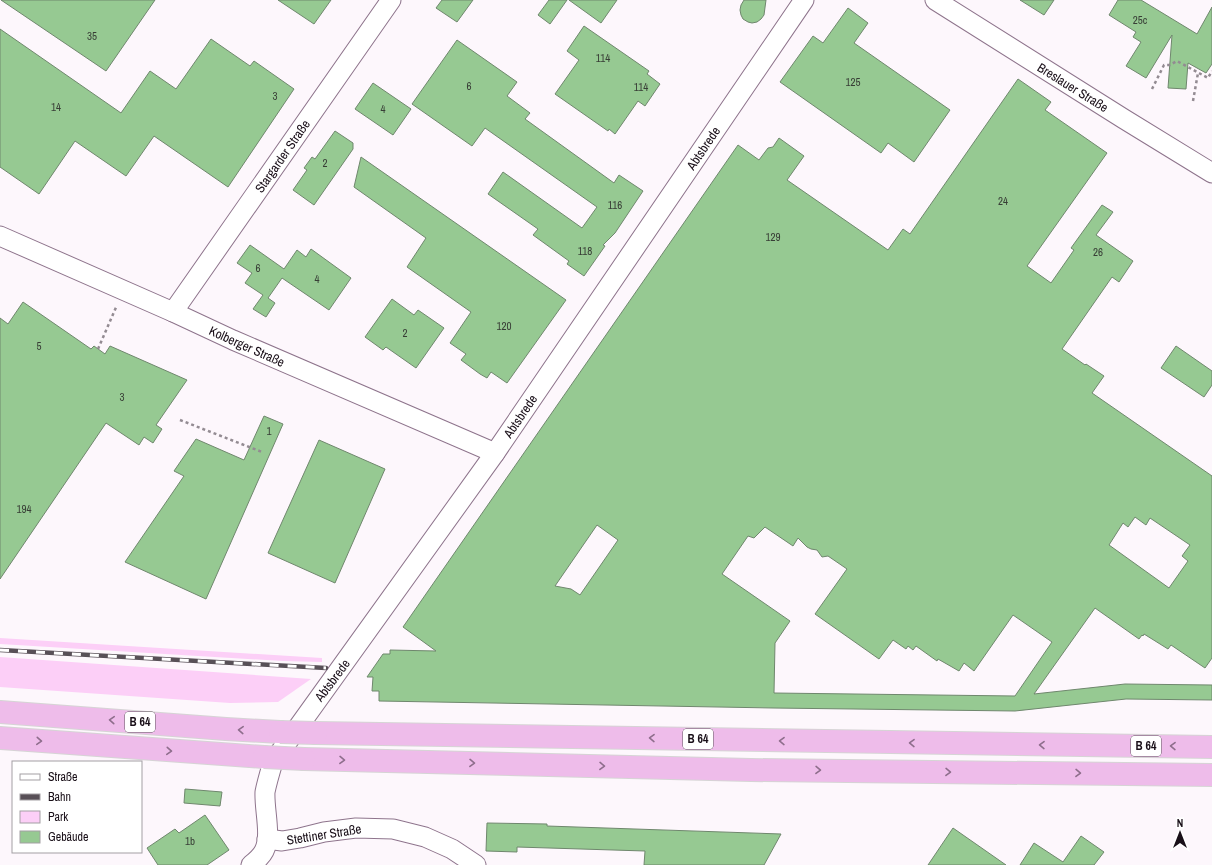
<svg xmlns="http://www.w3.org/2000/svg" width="1212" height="865" viewBox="0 0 1212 865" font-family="'Archivo Narrow',sans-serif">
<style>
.green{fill:#fccff7}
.building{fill:#96c992;stroke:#6f876d;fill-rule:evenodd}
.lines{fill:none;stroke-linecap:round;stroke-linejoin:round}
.minor-casing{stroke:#8e748c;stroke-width:21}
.trunk-casing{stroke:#d6d4d5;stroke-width:24}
.path{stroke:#938b92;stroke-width:2.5;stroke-dasharray:3 3;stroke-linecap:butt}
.minor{stroke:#fff;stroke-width:19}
.trunk{stroke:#eebcea;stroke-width:22}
.rail-casing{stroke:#585057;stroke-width:4.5}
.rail{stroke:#fff;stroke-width:3;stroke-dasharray:9;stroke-linecap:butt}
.trunk-bridge-casing{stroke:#d6d4d5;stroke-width:24;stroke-linecap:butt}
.trunk-bridge{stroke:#eebcea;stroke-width:22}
.oneway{stroke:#8e6e8c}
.labels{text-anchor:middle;stroke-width:3;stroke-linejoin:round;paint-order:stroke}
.number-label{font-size:11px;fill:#383e36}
.shield{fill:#fff;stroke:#5e575d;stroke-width:1}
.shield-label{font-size:12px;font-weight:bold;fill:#190f18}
.street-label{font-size:13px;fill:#190f18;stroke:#fff}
</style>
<rect width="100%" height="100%" fill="#fdf7fc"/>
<!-- green -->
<g class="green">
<path d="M0,638L322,658V662L283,661L0,644Z"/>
<path d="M0,657L311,679L278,702L230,703L0,687Z"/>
</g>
<!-- building -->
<g class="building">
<path d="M1,0H155L106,71Z"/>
<path d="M278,0H331L314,24Z"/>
<path d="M442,0H473L457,22L436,8Z"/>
<path d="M549,0H567L550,24L538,15Z"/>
<path d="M569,0H617L601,23Z"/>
<path d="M744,0H766L764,15L761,19L757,22L752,23L748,22L743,19L741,15L740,10L741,5Z"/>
<path d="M1020,0H1054L1044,15Z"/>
<path d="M1118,0H1141L1197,34L1212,7V64L1206,73L1188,63L1186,89L1168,88L1172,35L1146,78L1126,66L1141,42L1133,37L1136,32L1109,15Z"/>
<path d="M848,8L868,23L854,43L950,110L914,162L888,143L881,153L780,82L813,36L823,43Z"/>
<path d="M584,26L649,71L647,74L660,84L645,106L638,101L615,134L609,129L608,131L555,94L579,60L567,51Z"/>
<path d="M0,29L121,113L150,71L176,89L211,39L250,66L254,61L294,89L228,187L154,136L126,176L75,141L39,194L0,167Z"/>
<path d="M457,40L517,82L507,96L530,113L525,119L614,183L619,175L643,191L615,233L603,245L605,246L584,276L567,264L569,261L533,235L538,229L488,194L503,172L582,228L597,207L485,128L472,146L412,104Z"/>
<path d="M1018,79L1051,102L1045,110L1107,153L1027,266L1051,283L1074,250L1071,248L1102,205L1113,212L1096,235L1133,261L1119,282L1112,277L1062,349L1085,365L1086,364L1104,376L1092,393L1212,476V658L1205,668L1171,645L1168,649L1144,634L1143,636L1142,635L1139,639L1095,608L1034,694L1125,684L1212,685V700L1126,699L1015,711L773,708L379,701V691H372L373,677H367L383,654H390V650L436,651L403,627L738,145L759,160L768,148L773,147L779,138L804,156L787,180L888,250L903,229L910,234ZM1135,517L1146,525L1150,518L1190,545L1182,556L1188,561L1169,588L1109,545L1123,523L1128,527ZM597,525L618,540L580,595L571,589L555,586ZM765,527L793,546L798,538L807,547L811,549L817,550L822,557L828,556L847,569L815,614L879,659L893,640L906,649L908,646L913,650L916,646L937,661L938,659L959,671L964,663L974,671L1013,615L1052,642L1015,696L774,693L775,643L790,621L722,574L748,536L754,538Z"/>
<path d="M373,83L411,109L393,135L355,109Z"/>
<path d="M335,131L353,143V149L314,205L293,190L307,170L304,168L312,157L315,159Z"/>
<path d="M361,157L566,300L507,383L491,372L487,378L480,374L461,360L466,354L450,343L471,312L407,267L426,238L354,187Z"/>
<path d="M250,245L284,269L297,250L306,257L311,249L351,278L329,310L282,278L268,298L275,303L266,317L253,309L263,295L245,283L252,273L237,263Z"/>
<path d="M392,299L414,315L418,310L444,328L416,368L386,347L383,350L365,337Z"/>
<path d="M23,302L91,349L94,346L105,354L110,346L187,380L156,425L162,429L153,443L144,437L139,445L106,423L0,579V318L8,324Z"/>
<path d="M1176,346L1212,371V385L1204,397L1161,368Z"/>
<path d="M264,416L283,424L206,599L125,562L184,476L174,471L196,439L244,460Z"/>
<path d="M319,440L385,469L335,583L268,553Z"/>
<path d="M185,789L222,792L220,806L184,803Z"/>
<path d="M205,815L229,850L207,865H158L147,848L175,829L179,833Z"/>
<path d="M487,823L547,824V826L781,834L764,865H644L645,851L517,847V852L486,851Z"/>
<path d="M953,828L1006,865H928Z"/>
<path d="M1081,836L1104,852L1094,865H1020L1034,843L1063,862Z"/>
</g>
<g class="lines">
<!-- minor casing -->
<g class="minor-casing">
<g id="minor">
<path d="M935,0L1124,119L1212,173"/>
<path d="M0,236L173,312L233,340L495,453"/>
<path d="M173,312L391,0"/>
<path d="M267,839L282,841L300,838L324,832L356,828L393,829L425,837L452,849L476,865"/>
<path d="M251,865C256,861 261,857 264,851C272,836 264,810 265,792C267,782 270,772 273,762L495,453L804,0"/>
</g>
</g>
<!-- trunk casing -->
<g class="trunk-casing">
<g id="trunk">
<path d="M0,712L226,729L280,732"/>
<path d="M316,733L1212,747"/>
<path d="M0,738L264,757"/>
<path d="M304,759L751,770L1212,775"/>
</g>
</g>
<!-- path -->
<g class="path">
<path d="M1152,89L1164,65H1170L1177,61L1208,78L1212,71"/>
<path d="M1193,101L1198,73"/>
<path d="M98,349L117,305"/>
<path d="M180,420L262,452"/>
</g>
<!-- minor -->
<use href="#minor" class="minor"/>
<!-- trunk -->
<use href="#trunk" class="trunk"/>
<!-- rail casing -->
<g class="rail-casing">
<path id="rail" d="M0,650L326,668"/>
</g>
<!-- rail -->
<use href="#rail" class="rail"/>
<!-- trunk-bridge casing -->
<g class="trunk-bridge-casing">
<g id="trunk-bridge">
<path d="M280,732L316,733"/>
<path d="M264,757L304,759"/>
</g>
</g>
<!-- trunk-bridge -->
<use href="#trunk-bridge" class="trunk-bridge"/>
</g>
<!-- one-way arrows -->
<defs><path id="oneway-chevron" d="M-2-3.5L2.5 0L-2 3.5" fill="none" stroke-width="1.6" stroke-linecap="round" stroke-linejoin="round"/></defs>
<g class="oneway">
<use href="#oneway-chevron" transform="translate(112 720) rotate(-176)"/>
<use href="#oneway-chevron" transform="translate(241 730) rotate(-177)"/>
<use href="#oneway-chevron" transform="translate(652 738) rotate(-179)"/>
<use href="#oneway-chevron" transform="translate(39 741) rotate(4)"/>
<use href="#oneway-chevron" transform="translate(782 741) rotate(-179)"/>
<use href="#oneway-chevron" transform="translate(912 743) rotate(-179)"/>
<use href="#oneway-chevron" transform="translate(1042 745) rotate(-179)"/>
<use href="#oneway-chevron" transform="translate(1173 746) rotate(-179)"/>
<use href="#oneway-chevron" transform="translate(169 751) rotate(4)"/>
<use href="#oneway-chevron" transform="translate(342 760) rotate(1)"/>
<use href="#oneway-chevron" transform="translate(472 763) rotate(1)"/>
<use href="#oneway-chevron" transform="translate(602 766) rotate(1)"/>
<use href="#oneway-chevron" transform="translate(818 770) rotate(1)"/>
<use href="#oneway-chevron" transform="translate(948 772) rotate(1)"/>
<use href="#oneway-chevron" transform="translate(1078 773) rotate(1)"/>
</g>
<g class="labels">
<!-- number labels -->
<g class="number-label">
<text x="1140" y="24">25c</text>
<text x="92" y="40">35</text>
<text x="603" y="62">114</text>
<text x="853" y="86">125</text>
<text x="469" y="90">6</text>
<text x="641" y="91">114</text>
<text x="275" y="100">3</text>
<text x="56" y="111">14</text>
<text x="383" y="113">4</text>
<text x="325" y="167">2</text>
<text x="1003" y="205">24</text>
<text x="615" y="209">116</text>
<text x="773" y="241">129</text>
<text x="585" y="255">118</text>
<text x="1098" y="256">26</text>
<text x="258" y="272">6</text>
<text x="317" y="283">4</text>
<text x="504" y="330">120</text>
<text x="405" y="337">2</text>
<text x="39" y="350">5</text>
<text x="122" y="401">3</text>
<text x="269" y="435">1</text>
<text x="24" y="513">194</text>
<text x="190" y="845">1b</text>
</g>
<!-- shield labels -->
<g class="shield">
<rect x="125" y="712" width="30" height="20" rx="3"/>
<rect x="683" y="729" width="30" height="20" rx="3"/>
<rect x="1131" y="736" width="30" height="20" rx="3"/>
</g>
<g class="shield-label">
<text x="140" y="726">B 64</text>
<text x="698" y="743">B 64</text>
<text x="1146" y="750">B 64</text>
</g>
<!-- street labels -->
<g class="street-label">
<text transform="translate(1073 87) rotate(32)" y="5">Breslauer Straße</text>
<text transform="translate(703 148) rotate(-56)" y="5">Abtsbrede</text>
<text transform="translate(282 156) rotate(-55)" y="5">Stargarder Straße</text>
<text transform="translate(247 346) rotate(24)" y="5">Kolberger Straße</text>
<text transform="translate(520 416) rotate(-56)" y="5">Abtsbrede</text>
<text transform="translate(332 680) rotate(-53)" y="5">Abtsbrede</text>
<text transform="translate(324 834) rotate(-9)" y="5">Stettiner Straße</text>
</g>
</g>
<!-- legend -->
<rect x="12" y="761" width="130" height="92" fill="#ffffff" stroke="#a39fa3"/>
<rect x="20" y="774" width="20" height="6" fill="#ffffff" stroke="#a39fa3"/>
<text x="48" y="781" font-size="12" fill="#190f18">Straße</text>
<rect x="20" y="794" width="20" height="6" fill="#585057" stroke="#a39fa3"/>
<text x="48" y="801" font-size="12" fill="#190f18">Bahn</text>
<rect x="20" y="811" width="20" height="12" fill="#fccff7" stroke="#a39fa3"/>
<text x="48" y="821" font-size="12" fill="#190f18">Park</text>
<rect x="20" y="831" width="20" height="12" fill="#96c992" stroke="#a39fa3"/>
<text x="48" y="841" font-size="12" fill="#190f18">Gebäude</text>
<!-- north arrow -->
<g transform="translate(1180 833)" stroke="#ffffff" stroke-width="3" paint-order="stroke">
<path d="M0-3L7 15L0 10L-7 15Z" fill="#190f18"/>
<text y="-6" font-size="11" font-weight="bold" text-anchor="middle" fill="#190f18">N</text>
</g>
</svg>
